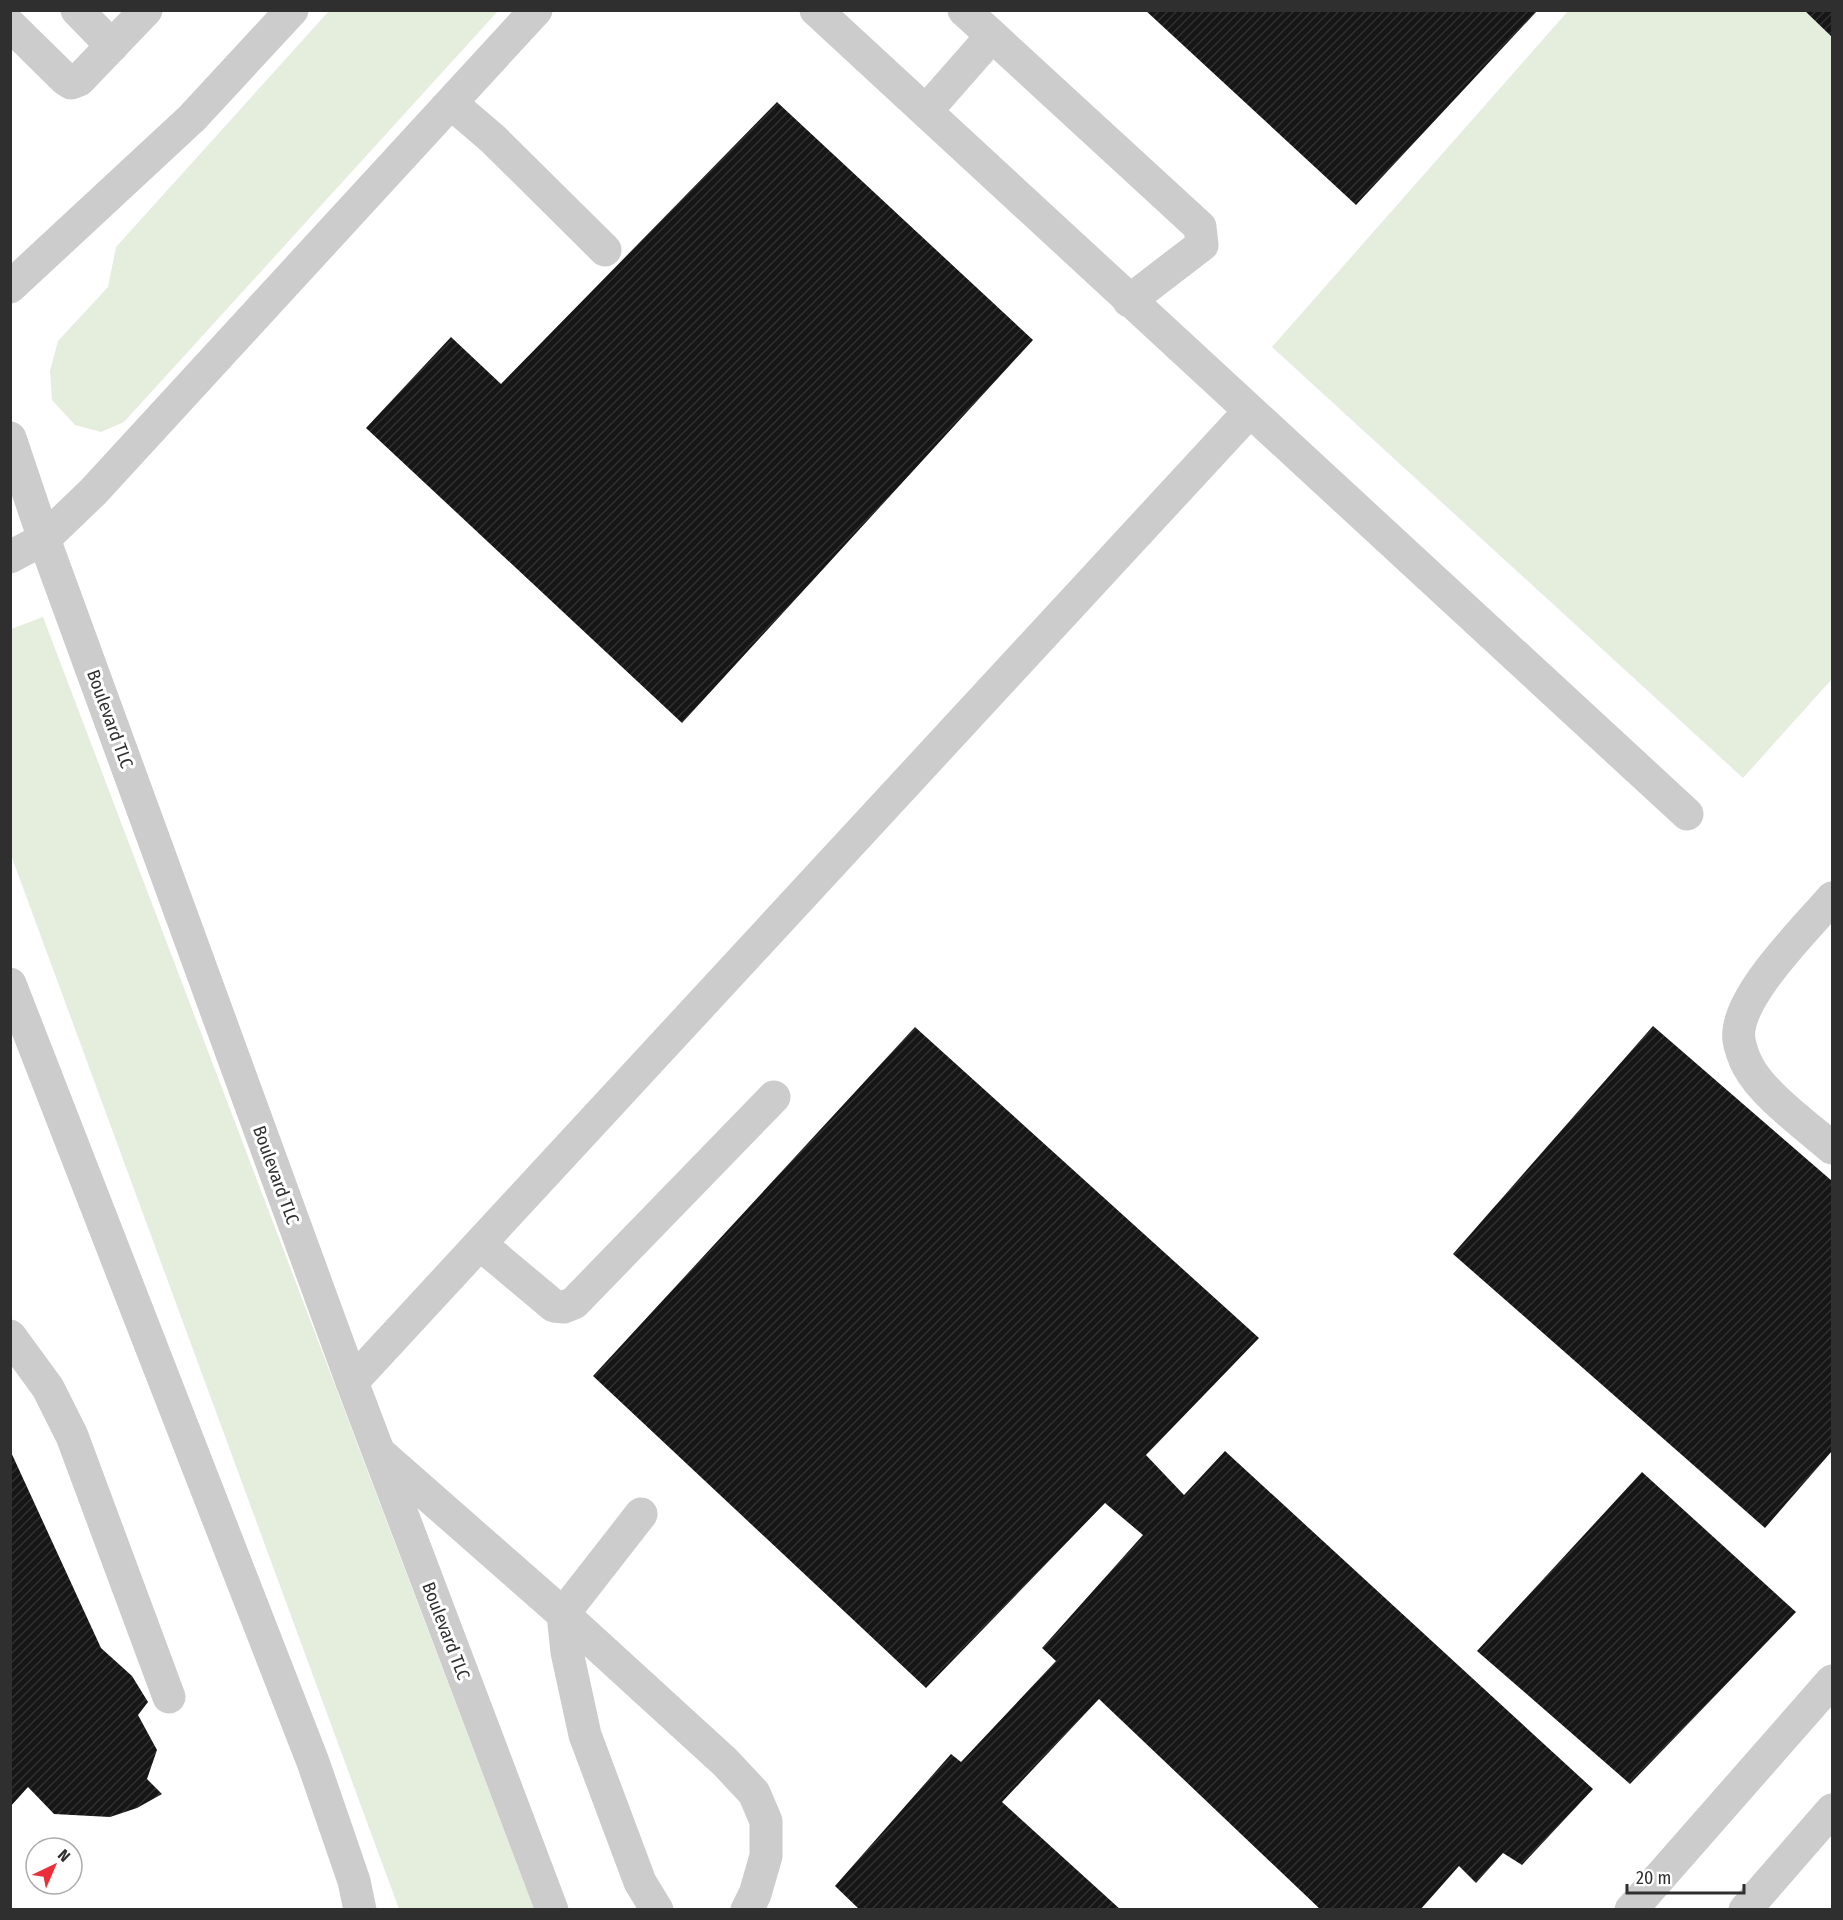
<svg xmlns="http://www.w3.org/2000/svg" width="1843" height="1920" viewBox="0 0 1843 1920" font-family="'Fira Sans Condensed',sans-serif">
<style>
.grass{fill:#e5eddd}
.building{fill:url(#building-hatch)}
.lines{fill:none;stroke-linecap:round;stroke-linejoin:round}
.minor{stroke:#ccc;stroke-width:33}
.labels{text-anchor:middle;stroke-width:6;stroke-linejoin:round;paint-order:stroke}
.street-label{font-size:18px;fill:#2f2f2f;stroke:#fff}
</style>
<defs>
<pattern id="building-hatch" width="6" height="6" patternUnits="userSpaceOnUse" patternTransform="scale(1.5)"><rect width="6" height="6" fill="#161616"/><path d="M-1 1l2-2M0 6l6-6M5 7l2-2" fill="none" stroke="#303030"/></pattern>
</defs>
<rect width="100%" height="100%" fill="#fff"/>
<!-- grass -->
<g class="grass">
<path d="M329,11H498L124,422L101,432L75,425L52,400L50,371L58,341L108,287L116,247Z"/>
<path d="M1568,11H1832V679L1743,778L1272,347Z"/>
<path d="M43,617L534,1909H399L11,855V629Z"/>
</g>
<!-- building -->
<g class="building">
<path d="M1145,10H1538L1356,205Z"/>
<path d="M1804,10H1832V37Z"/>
<path d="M777,102L1033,340L682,723L366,428L451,337L501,384Z"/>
<path d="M1653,1026L1832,1181V1451L1765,1528L1453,1254Z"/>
<path d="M915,1027L1259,1338L1146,1455L1184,1495L1225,1451L1593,1789L1522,1865L1503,1853L1476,1883L1459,1866L1420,1910H1321L1099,1699L1002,1802L1121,1910H860L835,1886L951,1754L961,1762L1056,1661L1042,1648L1143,1535L1105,1503L926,1688L593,1376Z"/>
<path d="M10,1450L101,1648L132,1676L148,1702L138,1715L157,1750L147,1779L162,1794L137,1808L110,1817L54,1814L28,1787L10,1807Z"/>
<path d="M1642,1472L1796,1612L1630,1784L1477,1651Z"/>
</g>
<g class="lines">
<!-- minor -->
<g class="minor">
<path d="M77,10L112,46"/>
<path d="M816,10L1687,814"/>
<path d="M964,10L1200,227L1202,245L1129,301"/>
<path d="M10,25L65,79L71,83L79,80L146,10"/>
<path d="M451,103L493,139L605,250"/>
<path d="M926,111L992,36"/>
<path d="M10,287L192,118L292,10"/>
<path d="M10,438L44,539L352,1382L552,1910"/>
<path d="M10,557L44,539L93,492L536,10"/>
<path d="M1832,898C1807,928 1733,999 1739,1040C1740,1047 1744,1059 1748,1066C1763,1095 1807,1126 1832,1148"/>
<path d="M10,984L313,1762L354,1881L360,1910"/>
<path d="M480,1244L554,1306L564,1307L574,1303L774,1097"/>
<path d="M10,1336L48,1388L72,1436L169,1697"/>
<path d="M352,1382L1249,412"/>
<path d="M383,1456L563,1614L725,1762L754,1793L766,1821V1856L755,1894L747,1910"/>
<path d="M641,1514L563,1614L567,1652L585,1735L640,1882L657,1910"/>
<path d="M1631,1910L1832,1681"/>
<path d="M1745,1910L1832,1810"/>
</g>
</g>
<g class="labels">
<!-- street labels -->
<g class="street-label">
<text transform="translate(110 719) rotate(70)" y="6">Boulevard TLC</text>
<text transform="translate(276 1175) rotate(70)" y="6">Boulevard TLC</text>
<text transform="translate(446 1631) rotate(69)" y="6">Boulevard TLC</text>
</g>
</g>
<!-- border -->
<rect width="1843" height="1920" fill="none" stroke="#2f2f2f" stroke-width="24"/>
<!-- north arrow -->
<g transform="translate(54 1866) rotate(44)"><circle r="28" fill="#ffffff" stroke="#acacac" stroke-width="1.5"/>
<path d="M0-4.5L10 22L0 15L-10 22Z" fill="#ea2e3a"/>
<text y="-9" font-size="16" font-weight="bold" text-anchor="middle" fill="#2f2f2f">N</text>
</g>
<!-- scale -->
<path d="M1627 1884v9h117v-9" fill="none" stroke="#2f2f2f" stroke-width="3"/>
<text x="1636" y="1884" font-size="18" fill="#2f2f2f" stroke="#ffffff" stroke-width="4.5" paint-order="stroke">20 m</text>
</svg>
